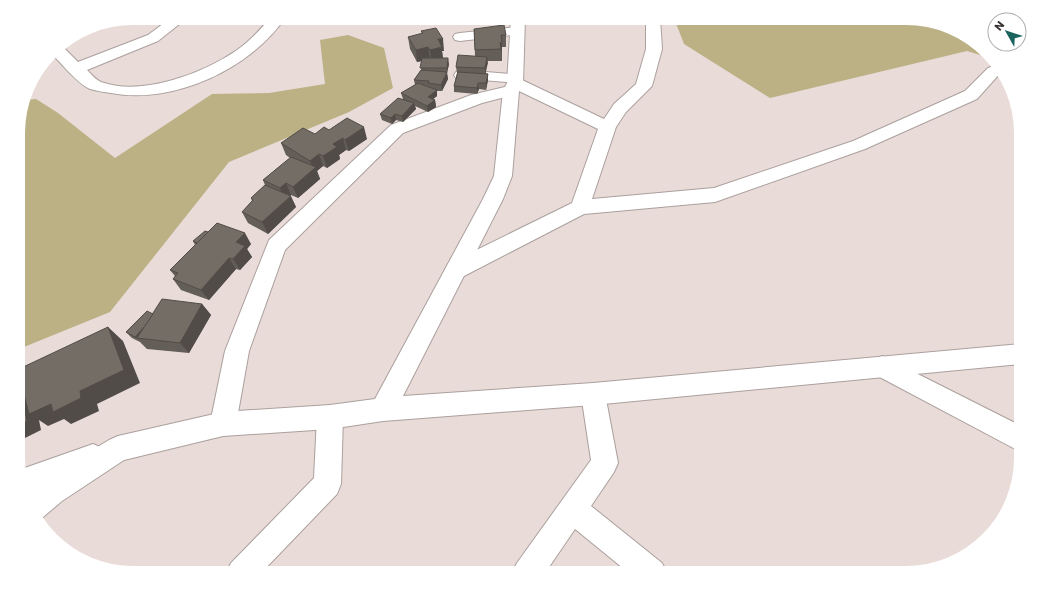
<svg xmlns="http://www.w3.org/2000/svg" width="1039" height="591" viewBox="0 0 1039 591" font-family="Poppins,sans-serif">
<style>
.green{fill:#bbb184}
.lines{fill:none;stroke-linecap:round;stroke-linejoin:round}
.minor-casing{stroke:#aba09d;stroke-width:2}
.tertiary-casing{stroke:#aba09d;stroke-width:2}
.minor{fill:#fff;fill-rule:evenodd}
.tertiary{fill:#fff;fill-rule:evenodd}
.wall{fill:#645e58}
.shaded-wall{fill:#514c47}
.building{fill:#746d66;stroke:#514c47}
</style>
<rect width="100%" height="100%" fill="#e8dbd8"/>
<!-- green -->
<g class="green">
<path d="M674,18H906L963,33L990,58L967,51L770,98L684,44Z"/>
<path d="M348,35L384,48L393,88L349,112L229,162L110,312L19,349V118L25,100L36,99L58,113L115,158L212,94L269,93L325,84L320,40Z"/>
</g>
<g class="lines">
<!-- minor casing -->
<g class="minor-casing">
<g id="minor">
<path d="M171,18H187L158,41L87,70C91,74 96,80 101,82C142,97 204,73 237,50C250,41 260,30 270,18H285C250,69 173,105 111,93C104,92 97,91 90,89C77,83 62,64 52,54L57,47L64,43L67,46L65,49L78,62L148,35Z"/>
<path d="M646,18H660L662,49L652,86L626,112L616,127L592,199L714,188L853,141L965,91L988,68L994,66L1000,68L1002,71L977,99L865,149L715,202L584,214L464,276L456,278L448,276L445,270L448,264L572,203L598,129L519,91L517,94L482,103L403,133L285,250L249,351L236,424L232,432L223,436L214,432L210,424L225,351L269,240L391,125L471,95L509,86L507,82L456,78L454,75L456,72L462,70L521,75L523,78L522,80L604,119L614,104L636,84L646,49Z"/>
<path d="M517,27L522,28L524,31L522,34L460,41L455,40L453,37L455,34L460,33Z"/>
<path d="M882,356L1021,426V452L874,374L870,367L874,360Z"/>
<path d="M593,383L602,386L605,394L618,463L614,472L591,506L662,563L667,573H629L575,529L545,573H512L517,563L591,460L581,394L584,386Z"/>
<path d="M330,405L339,409L343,417L341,484L337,494L261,573H226L231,563L314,478L317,417L321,409Z"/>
<path d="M93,444L102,448L106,457L102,466L27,494L19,470Z"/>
</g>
</g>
<!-- tertiary casing -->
<g class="tertiary-casing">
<path id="tertiary" d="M511,18H525L523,83L519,91L512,176L503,199L403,396L593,383L1021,344V364L593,405L383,421L330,429L223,436L124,460L62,501L42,518L37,520L27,494L42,481L109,440L118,436L223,412L330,405L375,399L483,199L494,176L503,91L507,83Z"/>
</g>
<!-- minor -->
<use href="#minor" class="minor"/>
<!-- tertiary -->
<use href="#tertiary" class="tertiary"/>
</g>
<!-- wall -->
<g class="wall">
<path d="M474,29L506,35V47H502V61H487L486,73L488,74V80L486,90L479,89L477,94L454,92V86L457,73L456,67L475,56Z"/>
<path d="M421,31L444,51H442L443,58L449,64L447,73L448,79L442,91H437V96L433,99L435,100L436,107L428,112L415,106L416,109L403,122L396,120L392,124L382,120L380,114L403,99L401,93L415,85L414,80L421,70L422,61L417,62L410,49L408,37L422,34Z"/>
<path d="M329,130L367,139L349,151L346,150L339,155L340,159L327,168L323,166L317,171L320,179L298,198L291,195L290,196L296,207L268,234L248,223L242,212L252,201L251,198L265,185L263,180L290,158L286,155L281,143Z"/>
<path d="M208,232L251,244L247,249L252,257L240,270L236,269L209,300L181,290L173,279L175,276L170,270L195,245L193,241Z"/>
<path d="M202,304L211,315L189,353L147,349L140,342L132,338L126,332L153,314Z"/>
</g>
<!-- shaded-wall -->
<g class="shaded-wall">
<path d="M438,39H443L444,51H442L443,59L432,62L430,50Z"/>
<path d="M502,42V54L501,49L500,43Z"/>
<path d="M428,47L430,59L417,62L416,50Z"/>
<path d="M487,57L488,63L485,74V68Z"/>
<path d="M448,58L449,64L447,73L448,79L442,91L441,85L447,73V68Z"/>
<path d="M488,74V80L486,90V83Z"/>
<path d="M478,83L479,89L477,94V88Z"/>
<path d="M437,90V96L428,103V97Z"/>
<path d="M435,100L436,107L428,112L427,106Z"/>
<path d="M414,103L416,109L403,122L402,116Z"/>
<path d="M395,114L396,120L392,124L391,118Z"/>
<path d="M364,127L367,139L349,151L345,140Z"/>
<path d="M343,138L346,150L339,155L340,159L327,168L323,156L333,144Z"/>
<path d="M319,154L323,166L317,171L320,179L298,198L293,187L313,169L310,161Z"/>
<path d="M286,183L291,195L285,200L280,188Z"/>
<path d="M291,196L296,207L268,234L262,222Z"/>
<path d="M245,233L251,244L247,249L252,257L240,270L233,259L236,242Z"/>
<path d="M229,258L236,269L209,300L201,290Z"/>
<path d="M202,304L211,315L189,353L180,343Z"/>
<path d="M155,315L137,338L135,337Z"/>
<path d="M108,327L123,341L140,383L97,404L99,411L71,424L64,419L48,426L39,420L41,430L19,441V376L80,391Z"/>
</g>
<!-- building -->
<g class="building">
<path d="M504,25L506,35H501L502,42L500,43L501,49L475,50L474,29Z"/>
<path d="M436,28L443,39H438L442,47L430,50L428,47L416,50L408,37L423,33L421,31Z"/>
<path d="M458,55L487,57L485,68L456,67Z"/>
<path d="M422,58H448L447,68H420Z"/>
<path d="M421,70L447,72L441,85L428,83L429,81L414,80Z"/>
<path d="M458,72L488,74L486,83H478L477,88L454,86Z"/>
<path d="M418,83L437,90L428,97L435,100L427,106L401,93Z"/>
<path d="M398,98L414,103L402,116L395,114L391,118L380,114Z"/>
<path d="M347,118L364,127L345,140L343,138L333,144L337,147L323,156L319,154L310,161L281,143L303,128L315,134L324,127L329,130Z"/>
<path d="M291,157L316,167L293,187L286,183L280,188L263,180Z"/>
<path d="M265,185L291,196L262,222L242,212L253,200L251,198Z"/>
<path d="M217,223L245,233L236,242L245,246L233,259L229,258L201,290L173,279L178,273L170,270Z"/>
<path d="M205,231L208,232L197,243L193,241Z"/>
<path d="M162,299L202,304L180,343L137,338Z"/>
<path d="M147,311L153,314L145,326L135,337L126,332Z"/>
<path d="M108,327L124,370L80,391L81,398L53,412L51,404L29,414L19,375V369Z"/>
<path d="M19,379L27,421L19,425Z"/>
</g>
<!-- crop -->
<path d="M0 0H1039V591H0ZM133 25H906A108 108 0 0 1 1014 133V458A108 108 0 0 1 906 566H133A108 108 0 0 1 25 458V133A108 108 0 0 1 133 25Z" fill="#fff" fill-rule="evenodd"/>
<!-- north arrow -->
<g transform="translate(1007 32) rotate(309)"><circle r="19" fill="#ffffff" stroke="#afadad"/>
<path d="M0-3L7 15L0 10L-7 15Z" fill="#19645d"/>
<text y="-6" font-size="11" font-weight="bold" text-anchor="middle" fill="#383332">N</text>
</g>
</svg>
